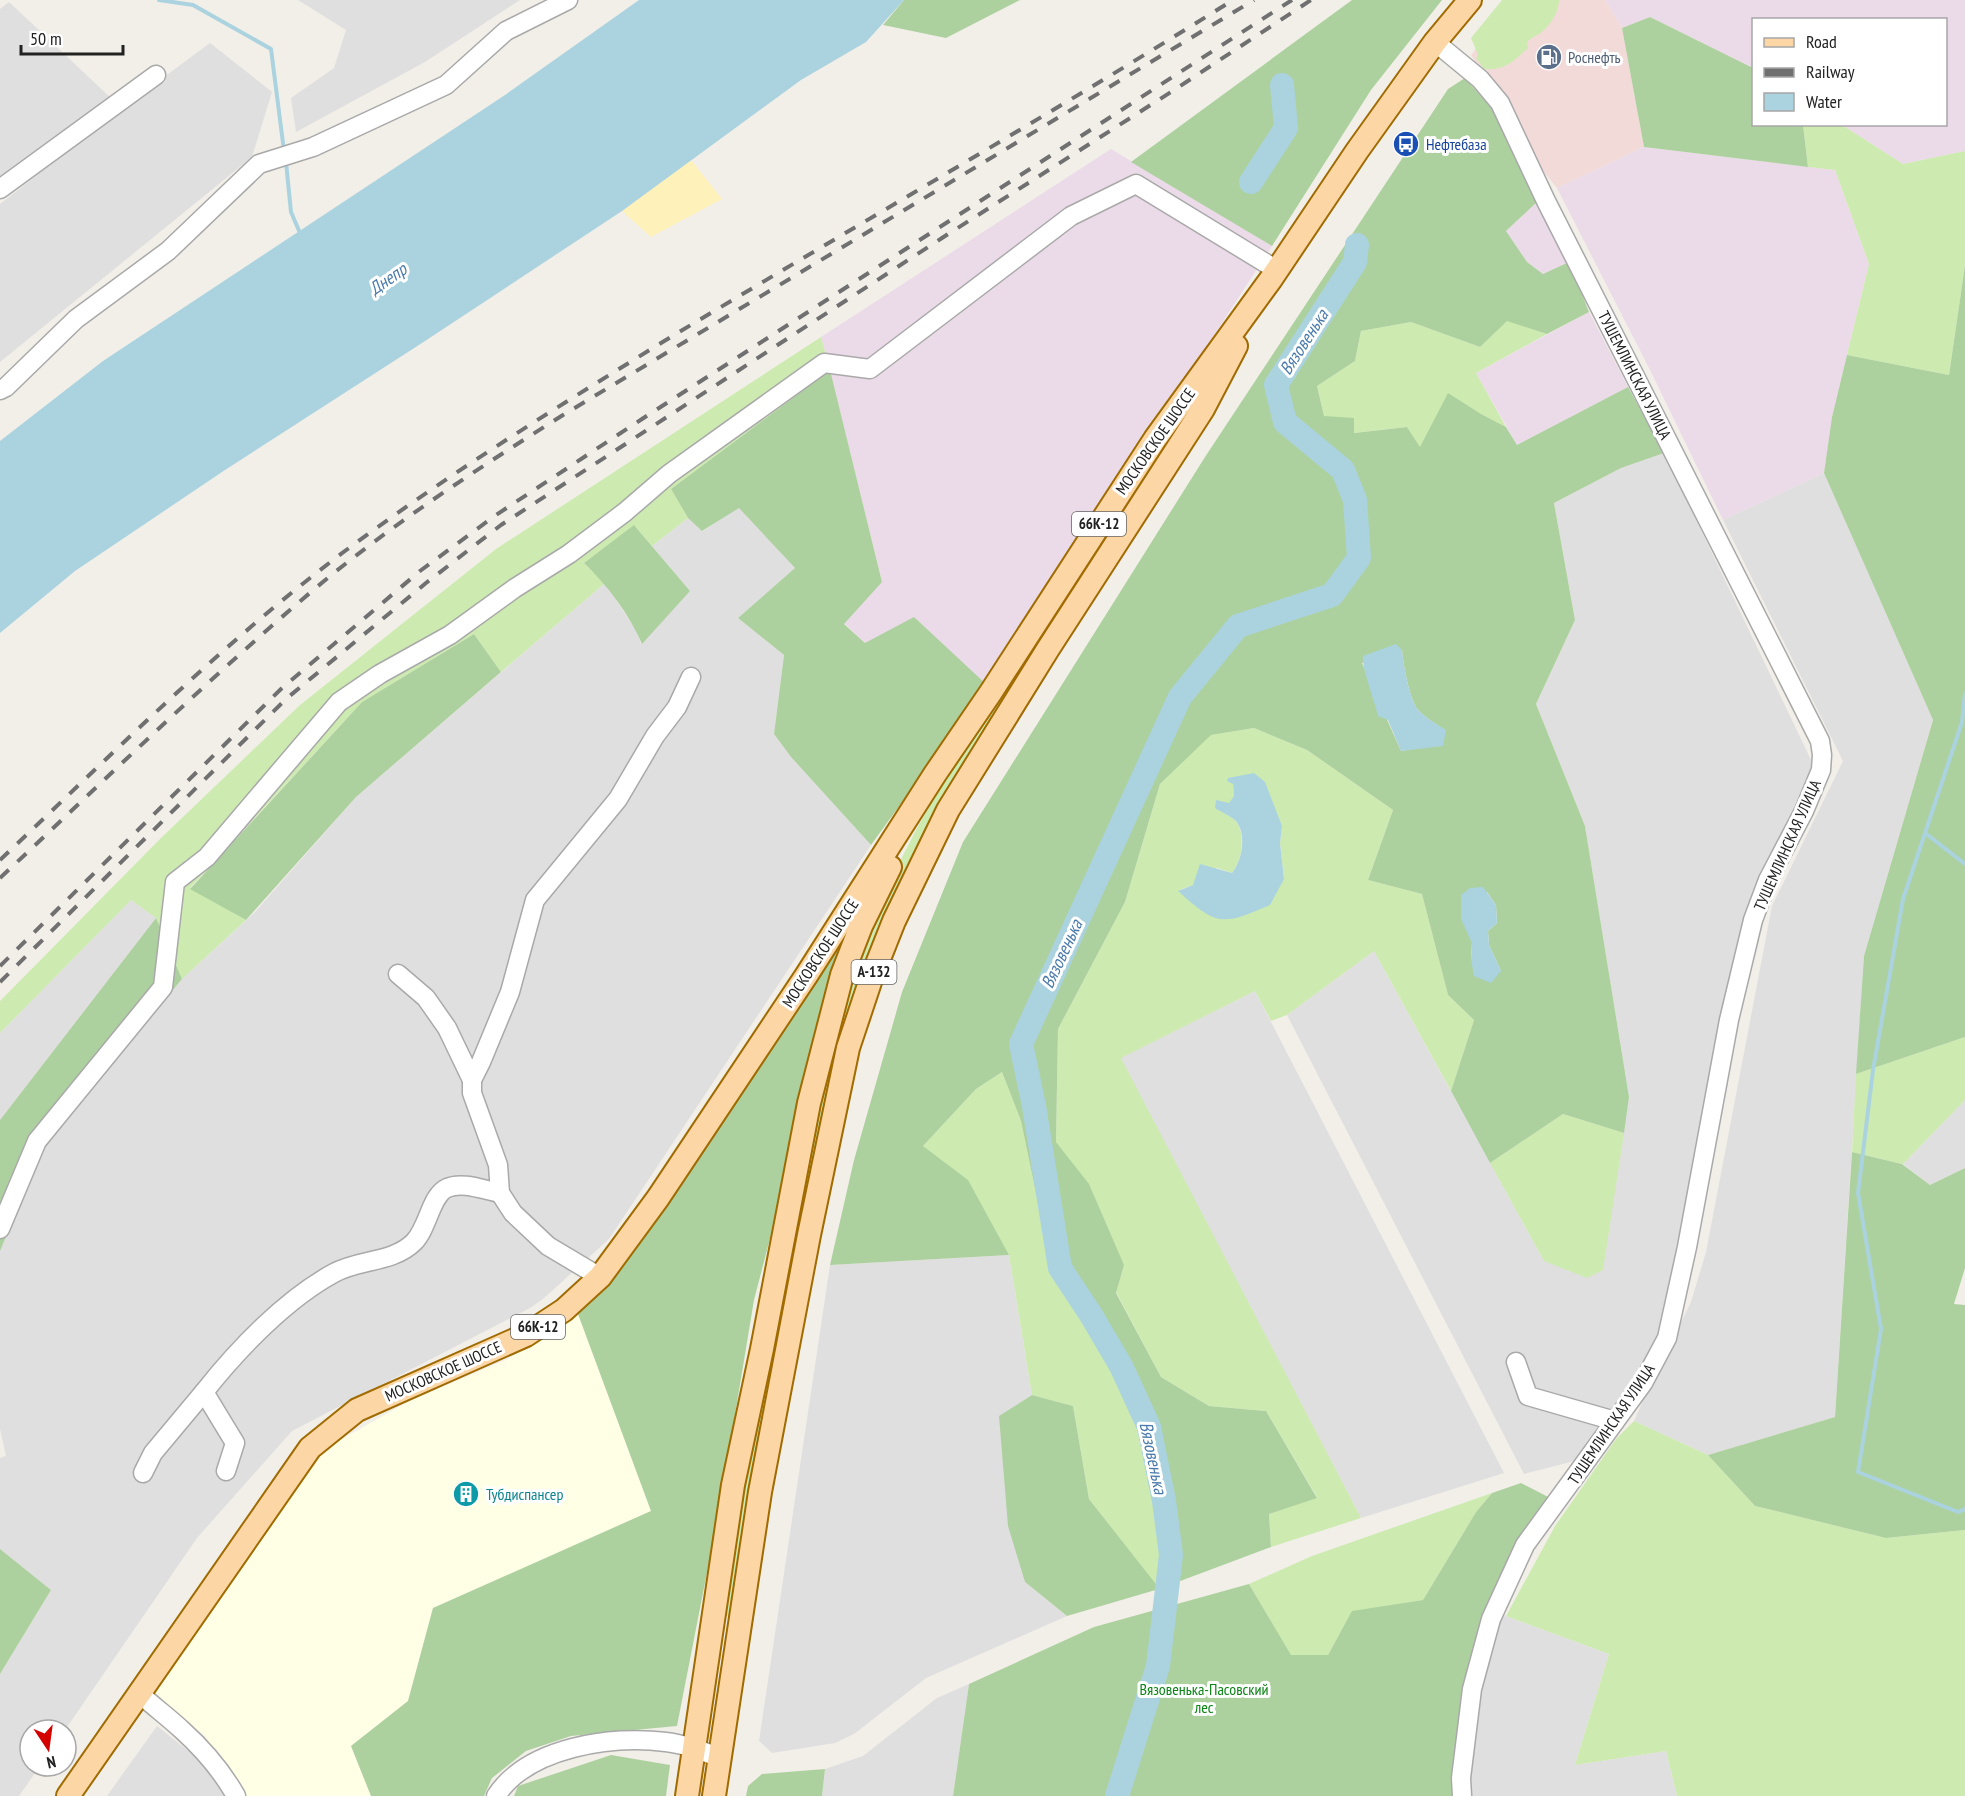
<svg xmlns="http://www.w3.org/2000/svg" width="1965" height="1796" viewBox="0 0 1965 1796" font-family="'PT Sans Narrow',sans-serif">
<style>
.residential{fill:#e0dfdf}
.commercial{fill:#f2dad9}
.industrial{fill:#ebdbe8}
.education{fill:#ffffe5}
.grass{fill:#cdebb0;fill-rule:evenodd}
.forest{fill:#add19e;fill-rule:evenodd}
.sand{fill:#fff1ba}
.water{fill:#aad3df}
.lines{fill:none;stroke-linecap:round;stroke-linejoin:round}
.stream{stroke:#aad3df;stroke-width:4}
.river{stroke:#aad3df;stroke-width:24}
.minor-casing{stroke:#a9a9a9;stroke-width:21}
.major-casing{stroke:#a06b00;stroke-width:26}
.minor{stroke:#fff;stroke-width:18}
.major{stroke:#fcd6a4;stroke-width:22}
.rail{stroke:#707070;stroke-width:4;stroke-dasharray:12 12;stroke-linecap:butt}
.labels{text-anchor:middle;stroke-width:6;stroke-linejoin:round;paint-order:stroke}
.shield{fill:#fff;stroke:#646464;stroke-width:1.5}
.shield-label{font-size:15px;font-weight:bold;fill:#222}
.service-label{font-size:16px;fill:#4e5e75;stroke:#fff;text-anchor:start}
.transit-label{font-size:16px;fill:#164399;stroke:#fff;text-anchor:start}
.street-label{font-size:16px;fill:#222;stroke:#fff}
.culture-label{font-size:16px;fill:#0d838f;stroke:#fff;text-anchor:start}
.park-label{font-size:16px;fill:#0c8416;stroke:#fff}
.water-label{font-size:18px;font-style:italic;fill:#4a7aab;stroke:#fff}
</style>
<rect width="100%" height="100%" fill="#f2efe9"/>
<!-- residential -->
<g class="residential">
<path d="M298,0H520L425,62L296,132L291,98L334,68L346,30Z"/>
<path d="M9,2L113,100L0,186V9Z"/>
<path d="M210,43L272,92L252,157L0,362V204L133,100Z"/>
<path d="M1664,453L1813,764L1755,896L1662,1337L1633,1385L1574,1461L1524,1474L1287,1015L1374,951L1544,1261L1602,1270L1629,1097L1585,826L1536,704L1575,620L1554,503L1621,468Z"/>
<path d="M1824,473L1933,720L1864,956L1835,1417L1708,1455L1634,1421L1652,1380L1691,1302L1706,1252L1772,906L1843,761L1723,520Z"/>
<path d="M739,507L795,568L738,618L784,655L774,734L791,757L871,845L609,1239L543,1299L530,1308L292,1431L197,1538L65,1730H30V1766H40L19,1796H0V1674L51,1590L0,1549V1458L6,1456L0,1429V1251L41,1153L102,1075L182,979L255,912L356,797L605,583L637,632L641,644L690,591L652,546L688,518L703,531Z"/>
<path d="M131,900L156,918L0,1120V1033Z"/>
<path d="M1255,991L1504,1473L1361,1518L1120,1058Z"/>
<path d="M1965,1100V1168L1930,1185L1903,1164Z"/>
<path d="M1009,1255L1032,1395L1000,1416L1025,1582L1067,1616L926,1678L854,1734L835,1743L772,1753L759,1741L830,1265Z"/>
<path d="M1487,1609L1609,1654L1575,1765L1666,1751L1677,1796H1456Z"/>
<path d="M969,1684L953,1796H822L825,1769L863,1756L937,1698Z"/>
<path d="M157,1726L197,1758L228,1796H107Z"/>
</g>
<!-- commercial -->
<path class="commercial" d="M1517,0H1605L1622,28L1644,147L1557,188L1543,171L1471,55Z"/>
<!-- industrial -->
<g class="industrial">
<path d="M1605,0H1965V151L1903,164L1842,125L1946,124V20H1754L1753,68L1650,17L1622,28Z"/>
<path d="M1644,147L1835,170L1869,264L1832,417L1824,473L1723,520L1651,372L1557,188Z"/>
<path d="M1111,149L1272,246L987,685L865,643L844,623L882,581L821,337Z"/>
<path d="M1537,202L1569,262L1543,274L1527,262L1506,231Z"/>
<path d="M1589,312L1628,387L1517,445L1476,373Z"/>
</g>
<!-- education -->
<path class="education" d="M578,1314L651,1511L433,1608L408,1701L351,1746L371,1796H244L205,1736L152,1694L259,1539L326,1448L411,1400L508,1359Z"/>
<!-- grass -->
<g class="grass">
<path d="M1502,0H1559C1559,12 1549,28 1539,34C1534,37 1531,38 1527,42L1528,48C1513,62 1505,71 1484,69L1476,58L1478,55L1471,38Z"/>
<path d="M1803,125H1842L1903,164L1965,151V265L1949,375L1847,355L1869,264L1835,170L1808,167Z"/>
<path d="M1507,320L1547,334L1476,373L1506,427L1481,414L1420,448L1407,427L1353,433L1324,416L1317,386L1355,361L1361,331L1411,322L1480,347Z"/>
<path d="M821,337L830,370L671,489L688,518L652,546L635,526L584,563L605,583L501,672L474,634L362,702L190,888L246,920L182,979L156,918L131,900L0,1033V1001L161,838L300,705L496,549Z"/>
<path d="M1170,438L1169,445L879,931L732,1620L723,1613L744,1486L818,1102L852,978L871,927L894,873L916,830L947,775L1165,442Z"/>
<path d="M1254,728L1307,750L1393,810L1368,880L1422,894L1448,995L1474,1020L1451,1091L1374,951L1287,1015L1271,1021L1255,991L1121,1058L1361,1518L1271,1547L1269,1514L1317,1497L1266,1411L1209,1406L1161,1377L1116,1292L1124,1265L1056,1142L1058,1029L1125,902L1160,784L1210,735ZM1233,784L1282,826L1280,843L1284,879L1179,890L1193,885L1217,868L1232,873C1242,861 1246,835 1236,821C1231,816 1221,811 1215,807L1230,803L1234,796Z"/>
<path d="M1965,1037V1100L1903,1164L1852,1152L1856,1074Z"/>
<path d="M1002,1072L1021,1121L1052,1271L1084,1319L1139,1428L1155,1505L1161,1556L1159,1589L1089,1499L1073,1406L1032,1395L1009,1255L923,1146L976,1089Z"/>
<path d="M1563,1114L1624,1133L1603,1270L1587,1278L1544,1261L1490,1163Z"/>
<path d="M1634,1421L1708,1455L1755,1506L1886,1538L1965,1530V1796H1677L1666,1751L1575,1765L1609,1654L1506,1616L1555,1526L1616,1439Z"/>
<path d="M1492,1493L1476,1512L1423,1600L1352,1612L1328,1655L1291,1656L1249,1584L1312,1556Z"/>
</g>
<!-- forest -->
<g class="forest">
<path d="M904,0H1020L946,38L883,25Z"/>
<path d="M1352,0H1442L1371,90L1272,246L1131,162Z"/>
<path d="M1650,17L1753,68L1754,124L1803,125L1808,167L1644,147L1622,28Z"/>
<path d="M1465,78L1492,109L1537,202L1506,231L1527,262L1543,274L1569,262L1589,312L1547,334L1507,321L1480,347L1411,322L1361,331L1355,361L1317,386L1324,416L1354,418V433L1407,427L1420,447L1448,393L1481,414L1506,427L1517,445L1628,387L1664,453L1621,468L1554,503L1575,620L1536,704L1585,826L1629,1097L1624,1133L1563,1114L1490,1163L1451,1091L1474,1020L1448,995L1422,894L1368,880L1393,810L1307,750L1254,728L1211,735L1160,784L1125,902L1058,1029L1056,1142L1089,1184L1124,1265L1116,1293L1161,1377L1209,1406L1266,1411L1317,1498L1269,1514L1271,1547L1159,1589L1067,1616L1025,1582L1008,1526L999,1416L1032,1395L1073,1406L1089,1499L1159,1588L1161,1556L1155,1505L1139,1428L1084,1319L1052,1271L1021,1121L1002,1072L976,1089L923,1146L968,1180L1009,1255L830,1265L854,1160L902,992L963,842L1205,457L1448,89ZM1402,650C1403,664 1410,701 1418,710C1426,718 1436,724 1445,730L1419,748L1401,751L1362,663ZM1487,892L1496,905L1497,923L1488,931L1489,945L1501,971L1471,959L1472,943Z"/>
<path d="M1965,265V1037L1856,1074L1864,956L1933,720L1824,473L1832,417L1847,355L1949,375Z"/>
<path d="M830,370L882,582L844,624L865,643L914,617L987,685L871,845L791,757L774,734L784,655L738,618L795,568L739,508L702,531L688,518L671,489Z"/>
<path d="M634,525L690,591L642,644C629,614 608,586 584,563Z"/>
<path d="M474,634L501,672L356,797L246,920L190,889L362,702Z"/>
<path d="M156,918L182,979L102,1075L41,1153L0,1251V1120Z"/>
<path d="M843,928L788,1169L754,1300L719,1511L677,1726L571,1736L526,1751L492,1778L484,1796H371L351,1746L408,1701L433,1608L651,1511L578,1314L624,1264Z"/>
<path d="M1852,1152L1902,1164L1930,1185L1965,1168V1268L1954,1304L1965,1305V1530L1886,1538L1755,1506L1708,1455L1835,1417Z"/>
<path d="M1521,1483L1554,1500L1487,1609L1456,1796H953L969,1684L1094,1627L1249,1584L1291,1655H1328L1352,1611L1423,1600L1476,1512L1492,1493Z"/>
<path d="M0,1549L51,1590L0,1674Z"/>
<path d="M611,1755L670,1765L666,1796H514L518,1786Z"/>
<path d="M825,1769L822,1796H746L748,1786L762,1774Z"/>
</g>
<!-- sand -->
<path class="sand" d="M691,160L722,199L651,237L622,211Z"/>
<!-- water -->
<g class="water">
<path d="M639,0H904L866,42L801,80L622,211L422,343L222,472L75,571L0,633V441L103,361L505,95Z"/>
<path d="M1396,644L1402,650C1403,664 1410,701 1418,710C1426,718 1436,724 1446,730L1443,746L1401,751L1388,720L1378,716C1375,702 1361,666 1363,656Z"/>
<path d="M1254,773L1265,782L1282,826L1280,843L1284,879L1270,905C1222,926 1217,926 1178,891L1193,885L1200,864L1232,873C1242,861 1247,835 1236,821C1231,816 1221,812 1215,808L1216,800L1229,803L1234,796L1233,784L1227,781L1228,778Z"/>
<path d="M1483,887L1496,905L1497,923L1488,931L1489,945L1501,971L1491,983L1474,976L1471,959L1472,943L1461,919V895L1470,888Z"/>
</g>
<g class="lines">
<!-- stream -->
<g class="stream">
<path d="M159,0L193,5L271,49L284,151"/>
<path d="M286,162L291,212L300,233"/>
<path d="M1965,694L1962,722L1903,899L1873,1070L1858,1193L1881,1329L1858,1472L1958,1512L1965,1509"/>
<path d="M1925,833L1965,864"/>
</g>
<!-- river -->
<g class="river">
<path d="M1251,182L1286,128L1282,85"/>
<path d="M1117,1796L1158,1666L1171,1555L1164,1501L1149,1427L1121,1366L1091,1315L1060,1268L1034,1106L1021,1044L1180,697L1238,626L1332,595L1359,558L1355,500L1343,470L1285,422L1276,385L1355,262L1357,245"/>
</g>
<!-- minor casing -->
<g class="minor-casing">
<g id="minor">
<path d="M1435,42L1480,79L1500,103L1546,201L1820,741L1822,755L1821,770L1804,811L1768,880L1753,920L1729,1020L1687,1247L1667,1338L1643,1383L1525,1545L1491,1619L1472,1689L1461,1778L1462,1796"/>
<path d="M0,189L156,75"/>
<path d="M0,390L6,387L76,319L168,251L259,164L313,147L446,85L506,31L568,0"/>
<path d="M398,974L426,998L447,1028L472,1080"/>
<path d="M0,1229L37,1141L163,987L175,882L207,857L339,702L380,674L450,635L515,588L569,554L625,512L669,474L824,363L870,369L1071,216L1136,184L1277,270"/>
<path d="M600,1277L548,1246L513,1213L500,1193L498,1165L472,1093V1080L481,1062L510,992L535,900L618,799L655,736L677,707L691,677"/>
<path d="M1516,1362L1528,1396L1615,1421"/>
<path d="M226,1471L235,1443L204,1392C238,1349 286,1299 334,1273C359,1259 393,1263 414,1242C428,1228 431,1195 447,1188C462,1181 484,1190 500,1193"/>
<path d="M143,1473L153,1453L204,1392"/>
<path d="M139,1693C153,1706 168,1717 182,1730C203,1749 222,1771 236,1796"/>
<path d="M496,1796C528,1747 612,1735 666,1742C685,1744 703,1751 720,1758"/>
</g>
</g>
<!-- major casing -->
<g class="major-casing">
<g id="major">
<path d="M68,1796L310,1448L357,1410L526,1335L564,1310L600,1277L658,1198L806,976L935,774L991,692L1155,439L1271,279L1357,151L1435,42L1470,0"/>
<path d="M687,1796L733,1485L762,1349L809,1103L842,975L861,926L890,867"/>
<path d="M714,1796L760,1492L809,1235L848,1048L871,979L894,921L948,810L1048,649L1203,409L1236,346"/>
</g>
</g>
<!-- minor -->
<use href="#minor" class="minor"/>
<!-- major -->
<use href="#major" class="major"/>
<!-- rail -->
<g class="rail">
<path d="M0,860C121,746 239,626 375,529C468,462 564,403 661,343C851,228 1045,118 1233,0"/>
<path d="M0,878C105,780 208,679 318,586C395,522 479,468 563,415L1254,0"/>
<path d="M0,966L281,689L420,571L496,515L642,419L1292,0"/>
<path d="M0,982L286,699L426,583L501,525L942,238L1171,92L1311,0"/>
</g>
</g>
<!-- icons -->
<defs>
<g id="fuel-disc" transform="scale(1.35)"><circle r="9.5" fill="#5c6f8a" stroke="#fff"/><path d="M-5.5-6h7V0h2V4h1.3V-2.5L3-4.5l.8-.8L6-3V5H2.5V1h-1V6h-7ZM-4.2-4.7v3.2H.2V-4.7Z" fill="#fff"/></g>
<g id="bus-disc" transform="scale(1.35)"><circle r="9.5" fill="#1a4fb4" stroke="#fff"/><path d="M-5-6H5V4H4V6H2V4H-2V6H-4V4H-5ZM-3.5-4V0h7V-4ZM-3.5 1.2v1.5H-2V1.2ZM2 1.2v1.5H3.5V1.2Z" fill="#fff"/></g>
<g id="building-disc" transform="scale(1.35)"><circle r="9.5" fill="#0f9aa8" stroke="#fff"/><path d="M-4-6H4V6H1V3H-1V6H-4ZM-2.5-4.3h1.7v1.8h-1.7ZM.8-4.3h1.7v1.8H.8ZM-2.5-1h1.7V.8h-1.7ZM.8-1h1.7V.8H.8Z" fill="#fff"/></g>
</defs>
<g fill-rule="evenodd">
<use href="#fuel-disc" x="1549" y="57"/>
<use href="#bus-disc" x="1406" y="144"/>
<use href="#building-disc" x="466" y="1494"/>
</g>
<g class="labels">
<!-- shield labels -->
<g class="shield">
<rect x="1072" y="512" width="54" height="24" rx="4.5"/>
<rect x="851.5" y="960" width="45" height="24" rx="4.5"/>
<rect x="511" y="1315" width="54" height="24" rx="4.5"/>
</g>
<g class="shield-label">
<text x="1099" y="529">66К-12</text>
<text x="874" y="977">А-132</text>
<text x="538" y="1332">66К-12</text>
</g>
<!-- service labels -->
<g class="service-label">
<text x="1568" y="63">Роснефть</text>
</g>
<!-- transit labels -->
<g class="transit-label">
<text x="1426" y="150">Нефтебаза</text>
</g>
<!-- street labels -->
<g class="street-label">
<text transform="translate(1635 375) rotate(63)" y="6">ТУШЕМЛИНСКАЯ УЛИЦА</text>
<text transform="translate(1155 441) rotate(-55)" y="6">МОСКОВСКОЕ ШОССЕ</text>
<text transform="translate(1787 845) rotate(-66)" y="6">ТУШЕМЛИНСКАЯ УЛИЦА</text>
<text transform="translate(820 953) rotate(-57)" y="6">МОСКОВСКОЕ ШОССЕ</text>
<text transform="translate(443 1371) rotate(-24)" y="6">МОСКОВСКОЕ ШОССЕ</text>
<text transform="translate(1611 1424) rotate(-56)" y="6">ТУШЕМЛИНСКАЯ УЛИЦА</text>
</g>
<!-- culture labels -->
<g class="culture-label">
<text x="486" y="1500">Тубдиспансер</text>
</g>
<!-- park labels -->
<g class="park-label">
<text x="1204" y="1695">Вязовенька-Пасовский<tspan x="1204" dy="18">лес</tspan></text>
</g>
<!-- water labels -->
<g class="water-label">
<text transform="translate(388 279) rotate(-35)" y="6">Днепр</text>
<text transform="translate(1304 342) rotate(-57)" y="6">Вязовенька</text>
<text transform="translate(1062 954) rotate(-65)" y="6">Вязовенька</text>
<text transform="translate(1153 1458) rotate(78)" y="6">Вязовенька</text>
</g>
</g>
<!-- legend -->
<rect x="1752" y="18" width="195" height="108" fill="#ffffff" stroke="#a7a7a7" stroke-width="1.5"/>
<rect x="1764" y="38" width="30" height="9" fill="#fcd6a4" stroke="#a7a7a7" stroke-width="1.5"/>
<text x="1806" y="48" font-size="18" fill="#222222">Road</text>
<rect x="1764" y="68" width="30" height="9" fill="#707070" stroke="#a7a7a7" stroke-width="1.5"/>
<text x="1806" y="78" font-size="18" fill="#222222">Railway</text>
<rect x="1764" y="93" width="30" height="18" fill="#aad3df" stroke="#a7a7a7" stroke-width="1.5"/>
<text x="1806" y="108" font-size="18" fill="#222222">Water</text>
<!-- north arrow -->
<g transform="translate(48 1748) rotate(167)"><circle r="28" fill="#ffffff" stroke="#a7a7a7" stroke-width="1.5"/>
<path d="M0-4.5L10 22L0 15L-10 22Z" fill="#d40000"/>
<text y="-9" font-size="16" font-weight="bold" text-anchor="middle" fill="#222222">N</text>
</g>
<!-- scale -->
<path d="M21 45v9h102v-9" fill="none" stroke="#222222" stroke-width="3"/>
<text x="30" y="45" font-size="18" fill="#222222" stroke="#ffffff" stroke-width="4.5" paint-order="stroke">50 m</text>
</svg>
